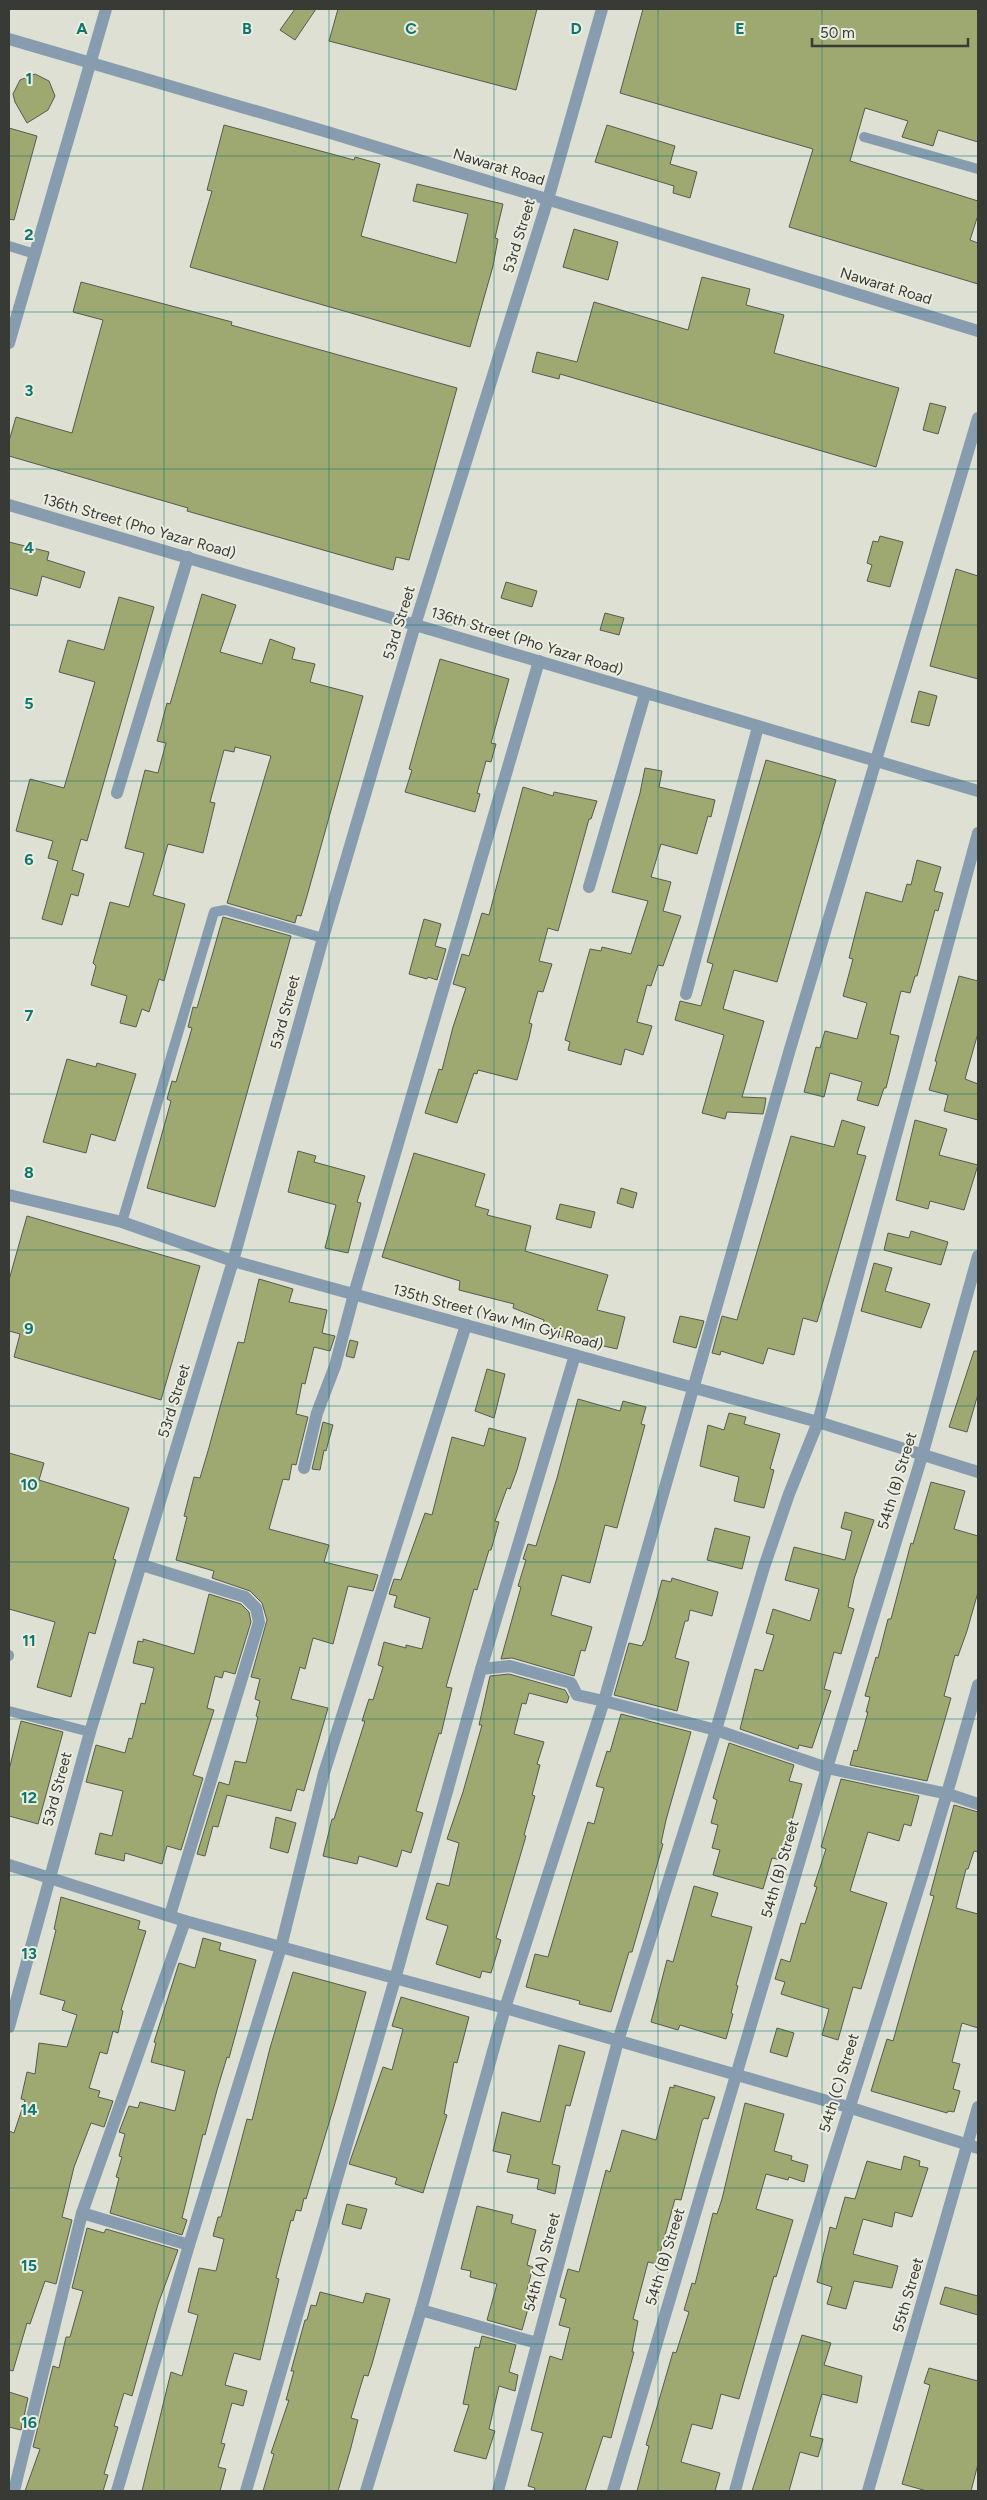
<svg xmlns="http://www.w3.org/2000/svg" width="987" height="2500" viewBox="0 0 987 2500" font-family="Figtree,sans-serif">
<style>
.building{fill:#9da971;stroke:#585a4f}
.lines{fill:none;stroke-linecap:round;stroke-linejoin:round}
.service{stroke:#879cae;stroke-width:10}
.minor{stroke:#879cae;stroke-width:12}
.grid{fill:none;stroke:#0f766e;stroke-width:1;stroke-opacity:0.55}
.labels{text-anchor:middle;stroke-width:4;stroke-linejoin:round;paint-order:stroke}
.street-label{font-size:15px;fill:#383a35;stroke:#eaede0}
.grid-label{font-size:16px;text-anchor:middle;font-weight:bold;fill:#0f766e;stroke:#eaede0;stroke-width:4;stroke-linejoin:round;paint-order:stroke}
</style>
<rect width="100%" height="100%" fill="#dde0d3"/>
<!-- building -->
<g class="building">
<path d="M295,9H316L295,40L280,30Z"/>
<path d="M338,9H537L516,90L329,41Z"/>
<path d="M643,9H978V142L938,130L933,146L902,137L908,121L865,108L850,161L978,201V215L970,240L978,243V284L789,227L813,149L620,93Z"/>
<path d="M35,74L49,81L55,96L48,110L27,123L15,102L13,94L20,80Z"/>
<path d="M224,125L354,160L355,157L380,164L361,236L456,263L468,214L413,201L417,184L503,204L495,238L498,239L493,266L470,347L190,267L212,191L207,190Z"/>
<path d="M607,125L675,146L670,164L697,172L690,198L673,193L674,186L595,162Z"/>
<path d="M9,128L37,136L14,220L9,219Z"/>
<path d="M574,229L618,242L608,280L563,267Z"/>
<path d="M702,277L750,289L746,305L784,315L774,353L899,388L876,467L560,374L559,379L532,372L537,352L577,362L594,302L688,330Z"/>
<path d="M81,282L232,322L231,325L457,388L409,560L396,557L393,570L187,511L188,508L9,456V441L16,417L72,433L103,320L73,312Z"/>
<path d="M930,403L946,407L938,434L923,430Z"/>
<path d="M880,536L903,542L890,587L867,581L872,565L867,563L873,541L878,542Z"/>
<path d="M9,542L49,552L47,560L85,572L80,588L42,576L37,596L9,588Z"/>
<path d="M956,569L978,576V679L930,666Z"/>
<path d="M506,582L537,591L532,607L501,598Z"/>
<path d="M202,594L236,605L220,652L262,664L270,639L295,648L292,659L315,664L310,682L363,696L307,896L301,916L297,915L295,923L227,903L271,756L235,747L234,752L224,750L210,802L215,803L203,853L168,844L153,895L185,904L164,981L159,979L149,1012L142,1009L136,1027L120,1023L127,996L91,985L96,966L93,963L110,902L129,907L144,853L125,848L145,770L158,773L166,743L157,741L167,703L170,704Z"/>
<path d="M119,597L154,607L87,841L81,839L72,870L84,874L78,896L71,894L62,925L42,919L58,861L48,858L53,841L16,831L30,779L64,788L95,682L59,672L68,640L104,650Z"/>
<path d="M605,613L624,618L619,635L600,630Z"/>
<path d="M440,659L509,679L491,743L496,744L491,762L486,761L477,793L480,794L475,812L405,792L412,770L409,769Z"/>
<path d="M919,691L937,696L929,726L911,722Z"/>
<path d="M766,760L836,780L777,982L734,970L723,1009L764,1021L742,1097L766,1098L765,1105L763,1114L727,1112L725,1119L702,1113L724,1035L675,1020L680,1001L701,1006L713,964L707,962Z"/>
<path d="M645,768L662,771L659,787L715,800L711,817L708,816L697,854L661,844L651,877L671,882L663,911L681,916L663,966L658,965L651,986L647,985L637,1022L652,1026L643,1055L625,1049L621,1065L568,1050L570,1042L565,1040L590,949L601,951L602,947L631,954L648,901L612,892L640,793Z"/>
<path d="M523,787L553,796L554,792L597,801L591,819H589L558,931L548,928L539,961L552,964L543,992L538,991L529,1023L532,1024L529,1038L517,1080L478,1070L477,1074L474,1073L457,1123L425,1113L439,1069L442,1070L453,1027L466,988L453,984L462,954L469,956L482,913L489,915Z"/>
<path d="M917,860L941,867L934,891L943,893L938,911L935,910L917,976H915L910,993L901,991L890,1034L899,1036L886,1088H884L878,1106L857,1100L862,1082L830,1073L824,1097L804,1092L816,1047L820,1048L825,1031L857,1039L867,1003L843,996L853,959L849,958L866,892L902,902L907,884L911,885Z"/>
<path d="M223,917L291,936L215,1207L147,1188L171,1101L167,1099L172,1081L176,1082L192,1028L188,1027L193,1007L197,1008Z"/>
<path d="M424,919L441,924L435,946L446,949L437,980L428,977L427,979L409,974Z"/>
<path d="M959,976L978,981V1033L965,1079L978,1084V1120L944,1111L948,1095L929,1090L937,1062L935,1061Z"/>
<path d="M67,1059L96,1067L97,1063L136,1074L115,1141L91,1134L86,1153L43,1142Z"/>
<path d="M842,1120L865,1127L857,1154L866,1156L817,1322L803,1318L794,1355L768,1348L763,1364L721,1351L720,1355L712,1353L722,1316L737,1320L791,1136L834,1147Z"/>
<path d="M915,1120L947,1129L939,1155L978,1165L964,1210L930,1201L928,1209L896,1200Z"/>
<path d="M298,1151L316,1156L314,1162L365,1176L357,1202L361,1203L348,1253L325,1248L336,1205L288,1192Z"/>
<path d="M414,1153L485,1174L475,1206L489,1210L487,1215L531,1226L525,1251L608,1275L597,1310L625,1317L617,1349L559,1336L561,1330L543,1326L544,1320L513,1308L514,1304L459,1290L460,1281L382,1257Z"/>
<path d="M621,1188L637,1193L633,1208L617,1203Z"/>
<path d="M560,1204L595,1212L591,1228L556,1219Z"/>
<path d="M27,1216L200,1266L161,1400L14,1357L20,1334L9,1331V1280Z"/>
<path d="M911,1231L948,1242L941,1265L884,1250L888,1233L909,1238Z"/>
<path d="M874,1263L892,1268L885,1291L930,1304L921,1328L861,1311Z"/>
<path d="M259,1279L293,1289L289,1302L327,1310L322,1333L335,1336L330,1351L314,1347L305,1384L302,1383L296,1414L308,1417L296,1465L292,1464L289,1480L283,1479L269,1529L329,1545L324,1562L378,1575L373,1591L348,1586L333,1644L313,1638L305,1669L300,1667L291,1699L328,1708L304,1791L297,1789L291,1811L227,1795L218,1827L213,1826L205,1856L197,1854L219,1782L229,1785L235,1761L246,1763L258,1717L256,1716L260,1701L255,1699L260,1679L251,1677L267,1620L262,1603L250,1591L212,1578L214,1571L176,1560L187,1517L184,1516L194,1477L200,1478L208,1451L238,1342L244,1343Z"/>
<path d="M680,1316L704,1321L696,1348L673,1342Z"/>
<path d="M350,1340L358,1342L354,1358L346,1356Z"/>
<path d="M974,1351H978V1394L967,1432L949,1427Z"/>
<path d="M487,1369L505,1374L494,1418L475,1411Z"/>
<path d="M578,1399L620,1411L623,1401L646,1407L641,1424L645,1425L617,1528L605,1525L590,1583L562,1575L551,1615L592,1627L585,1651L581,1650L574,1676L512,1658L501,1659L521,1587L518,1586L526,1560L523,1559L528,1544L536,1546L557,1478Z"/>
<path d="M729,1413L746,1417L744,1424L780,1434L770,1469L774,1470L764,1508L734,1501L739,1477L700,1466L708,1425L724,1430Z"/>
<path d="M323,1422L333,1425L326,1451L324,1450L320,1470L312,1469Z"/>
<path d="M489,1428L526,1438L517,1470L510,1489L507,1488L495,1521L499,1522L491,1550H489L477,1590L474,1589L446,1687L452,1688L441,1734L439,1733L416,1811L423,1813L411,1853L402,1850L397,1867L359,1856L357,1864L323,1856L332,1819H334L365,1721H362L369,1699L373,1700L383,1667L378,1665L384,1642L406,1648V1645L422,1649L430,1618L394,1607L397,1596L389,1594L394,1579L401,1580L425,1513L432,1515L452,1437L484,1446Z"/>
<path d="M9,1453L44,1463L39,1480L129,1508L113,1559L116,1560L95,1634L89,1632L71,1697L37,1687L55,1622L9,1609Z"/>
<path d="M931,1482L965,1491L954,1529L978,1536V1592L967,1631L958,1656L955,1655L944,1696L951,1698L927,1781L850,1765L854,1750L857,1751L868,1712H866L870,1697L865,1696L876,1657L878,1658L888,1619H891L911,1543L913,1544Z"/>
<path d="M845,1512L874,1520L854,1579L848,1607L854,1609L841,1654L834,1652L824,1689L831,1691L812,1748L799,1745L798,1749L740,1729L755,1669L763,1671L774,1635L766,1633L773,1609L810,1621L819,1589L785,1580L794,1547L845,1560L852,1531L841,1528Z"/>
<path d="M715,1528L750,1537L742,1569L707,1560Z"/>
<path d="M672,1578L718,1592L712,1616L690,1610L688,1621H685L675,1658L689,1662L677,1711L614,1695L629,1643L642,1646L644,1641H645L662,1580L671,1582Z"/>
<path d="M209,1594L241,1604L249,1612L251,1622L235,1674L224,1671L222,1678L215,1676L207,1708L214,1710L193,1775L203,1778L181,1850L167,1846L162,1864L125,1853L124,1861L95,1854L100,1833L112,1836L123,1791L86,1782L96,1745L125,1753L129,1738L132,1739L141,1703L145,1704L154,1668L133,1663L138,1641L143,1642V1639L194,1654Z"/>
<path d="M509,1674L565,1690L569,1697L567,1703L529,1693L526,1704L522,1703L514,1734L544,1742L537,1764L540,1765L532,1795L535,1796L524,1835L526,1836L496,1938L501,1940L491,1973L482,1971L480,1978L436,1964L448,1926L426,1919L437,1883L449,1886L459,1843L447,1839L463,1792L482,1725H479L490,1676Z"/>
<path d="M621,1714L691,1732L666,1820L661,1843L663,1844L632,1952H629L611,2012L579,2004L580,2001L526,1987L535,1954L548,1957L588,1822L594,1824L604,1788L596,1786L607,1751L610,1752Z"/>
<path d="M21,1721L63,1732L38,1824L9,1816V1770Z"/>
<path d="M729,1743L794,1765L789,1781L802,1784L781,1860L772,1858L763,1889L713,1875L720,1850L712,1848L718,1825L711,1823L717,1800L713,1798Z"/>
<path d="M841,1779L919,1796L911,1826L904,1824L899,1841L868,1832L850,1891L887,1903L861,1989L853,1987L838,2040L822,2035L829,2009L781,1994L785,1982L775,1979L781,1959L790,1962L801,1923L805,1924L817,1887L814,1886L826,1849L821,1847Z"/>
<path d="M954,1805L978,1812V1852L974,1851L968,1869H966L956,1908L978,1914V2028L962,2023L952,2062L960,2064L953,2089L960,2091L954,2112L948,2111L947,2113L871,2091L887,2039L893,2041L934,1896L930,1895Z"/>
<path d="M276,1817L296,1823L288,1853L270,1848Z"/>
<path d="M694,1886L718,1893L711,1916L752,1927L736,1985L738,1986L731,2013L733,2014L726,2039L680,2025L678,2030L651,2022L667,1960L673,1962Z"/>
<path d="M61,1897L140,1921L138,1929L146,1931L121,2010L123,2011L118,2033L113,2031L107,2054L100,2052L89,2088L100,2091L98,2097L113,2101L104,2127L91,2123L74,2167L62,2217L72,2220L56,2284L45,2281L30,2324L27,2323L13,2371L9,2370V2131L14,2133L25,2100L21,2099L27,2072L35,2074L39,2043L67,2047L77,2015L62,2010L65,2001L40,1994L56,1930L54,1929Z"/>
<path d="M203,1938L221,1943L219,1950L256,1960L229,2058L227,2057L217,2090L205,2135L203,2134L182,2218L187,2220L182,2235L110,2213L119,2178L116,2177L122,2157L119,2156L125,2134L119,2132L129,2106L138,2108L140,2102L175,2111L185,2071L151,2062L156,2043L154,2042L179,1963L195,1968Z"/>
<path d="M293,1972L366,1992L335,2103L306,2199L304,2198L301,2211L296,2210L293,2221L291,2220L276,2278L279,2279L260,2360L234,2353L225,2385L247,2391L243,2406L232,2403L221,2443L225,2444L218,2467L226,2469L220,2491H142L171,2372L182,2376L198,2315L188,2312L199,2268L216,2271L224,2239L213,2236L218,2217H221L247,2119L252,2120L270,2048Z"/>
<path d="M401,1997L469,2017L457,2063L454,2062L444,2114L447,2115L423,2193L395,2184L397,2178L349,2164L383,2067L392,2070L403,2029L392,2026Z"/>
<path d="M777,2028L794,2033L787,2057L770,2052Z"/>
<path d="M559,2045L585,2052L570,2106L566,2105L552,2164L560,2166L555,2194L537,2189L539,2179L507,2172L511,2155L493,2151L502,2112L540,2122Z"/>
<path d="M674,2085L715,2097L708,2119L704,2118L702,2121L681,2200L675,2199L657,2264L648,2262L633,2319L638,2321L632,2352H634L611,2438L603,2436L585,2491H534L535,2488L528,2486L543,2433L531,2430L550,2356L562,2360L570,2328L559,2325L566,2299L560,2297L568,2269L579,2272L606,2170L610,2172L622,2130L656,2140L670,2087L674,2088Z"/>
<path d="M745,2103L784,2114L774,2151L792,2156L791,2160L808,2165L804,2182L789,2177L788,2180L766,2174L756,2209L793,2220L776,2277L774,2276L739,2399L721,2394L712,2429L692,2424L681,2462L720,2473L715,2491H637L649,2446L646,2445L673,2352L676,2353L689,2312L684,2310L692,2283L695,2284L713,2213L717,2214L722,2199Z"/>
<path d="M904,2156L920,2161L919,2166L928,2168L912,2217L895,2212L892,2227L863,2219L853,2254L898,2266L892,2288L854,2281L846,2309L827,2304L832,2287L817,2282L830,2227L836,2229L845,2197L855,2199L867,2161L901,2170Z"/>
<path d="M347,2204L367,2209L361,2229L342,2224Z"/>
<path d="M477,2206L513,2215L511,2223L536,2230L527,2265L533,2267L527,2290L533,2291L522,2330L487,2320L497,2284L470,2277L471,2271L461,2269Z"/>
<path d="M87,2228L104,2233L106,2229L178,2250L158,2304L132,2396L124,2393L114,2426L118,2427L104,2474L108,2475L103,2491H25L40,2449L33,2447L53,2366L59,2368L66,2337H70L83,2291L72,2288Z"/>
<path d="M945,2287L978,2296V2315L940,2304Z"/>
<path d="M320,2292L363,2303L366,2293L390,2299L372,2364L368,2376L364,2375L351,2418L358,2420L350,2451L338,2491H263L274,2454L271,2453L289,2400H286L294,2371H291L305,2320H307L311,2305L316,2306Z"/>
<path d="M802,2335L831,2343L824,2365L862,2376L857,2403L822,2394L810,2436L823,2439L818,2457L800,2452L789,2491H752Z"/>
<path d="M482,2336L516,2345L509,2372L518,2375L515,2391L499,2386L489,2429L495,2431L486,2459L454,2451L469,2405L463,2404L475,2347L479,2348Z"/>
<path d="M929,2368L978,2381V2464L971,2491H927L902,2484L930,2385L924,2383Z"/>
<path d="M9,2392L28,2398L21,2430L9,2427Z"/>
</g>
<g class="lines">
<!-- service -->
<g class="service">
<path d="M864,137L978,169"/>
<path d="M9,246L35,254"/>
<path d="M122,1222L214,912L225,910L323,938"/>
<path d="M9,1656V1655"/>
<path d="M9,1711L90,1732"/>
</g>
<!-- minor -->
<g class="minor">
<path d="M9,39L324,131L978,331"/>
<path d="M9,343L106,9"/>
<path d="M9,505L978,791"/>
<path d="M117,793L188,557"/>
<path d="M589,887L645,694"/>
<path d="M686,994L758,727"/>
<path d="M9,1195L122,1222L233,1261L818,1422L978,1472"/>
<path d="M575,1355L481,1669L510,1666L571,1683L577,1695L604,1701L790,1049L978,418"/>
<path d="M304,1468L317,1413L335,1366L354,1294L539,661"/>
<path d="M142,1565L245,1597L256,1608L259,1622L170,1915"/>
<path d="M9,1865L185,1921L505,2008L848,2107L978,2148"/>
<path d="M9,2027L90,1732L233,1261L323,938L415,625L548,199L602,9"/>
<path d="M82,2213L189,2245"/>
<path d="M421,2310L537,2343"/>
<path d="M14,2491L82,2213L185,1921"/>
<path d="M117,2491L189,2245L281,1947L324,1773L466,1325"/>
<path d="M246,2491L395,1979L481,1669"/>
<path d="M366,2491L421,2310L505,2008L604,1701L716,1730L827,1768L948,1794L978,1804"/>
<path d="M498,2491L618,2041L716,1730L764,1567L789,1494L818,1422L978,833"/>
<path d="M613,2491L827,1768L922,1456L978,1256"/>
<path d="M735,2491C808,2220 903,1956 978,1685"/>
<path d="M868,2491L978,2107"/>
</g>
</g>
<!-- grid -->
<path class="grid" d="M164,9V2491M329,9V2491M494,9V2491M658,9V2491M822,9V2491M9,156H978M9,312H978M9,469H978M9,625H978M9,781H978M9,938H978M9,1094H978M9,1250H978M9,1406H978M9,1562H978M9,1719H978M9,1875H978M9,2031H978M9,2188H978M9,2344H978"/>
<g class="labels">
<!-- street labels -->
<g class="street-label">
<text transform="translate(499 167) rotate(17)" y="5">Nawarat Road</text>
<text transform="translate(519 236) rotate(-73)" y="5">53rd Street</text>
<text transform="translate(886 286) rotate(17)" y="5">Nawarat Road</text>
<text transform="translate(139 526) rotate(16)" y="5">136th Street (Pho Yazar Road)</text>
<text transform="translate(399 623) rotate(-73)" y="5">53rd Street</text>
<text transform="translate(527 641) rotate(17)" y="5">136th Street (Pho Yazar Road)</text>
<text transform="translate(285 1012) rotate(-75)" y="5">53rd Street</text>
<text transform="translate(498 1317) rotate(15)" y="5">135th Street (Yaw Min Gyi Road)</text>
<text transform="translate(174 1401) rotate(-73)" y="5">53rd Street</text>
<text transform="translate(897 1481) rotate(-73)" y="5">54th (B) Street</text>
<text transform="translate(57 1789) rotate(-75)" y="5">53rd Street</text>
<text transform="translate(780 1869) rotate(-74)" y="5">54th (B) Street</text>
<text transform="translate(839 2083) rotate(-73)" y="5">54th (C) Street</text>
<text transform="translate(665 2257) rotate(-73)" y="5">54th (B) Street</text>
<text transform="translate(542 2262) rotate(-75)" y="5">54th (A) Street</text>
<text transform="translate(908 2295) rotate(-74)" y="5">55th Street</text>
</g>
</g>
<g class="grid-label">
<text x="82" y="34">A</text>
<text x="247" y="34">B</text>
<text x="411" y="34">C</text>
<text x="576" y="34">D</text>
<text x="740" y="34">E</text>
<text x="29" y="84">1</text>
<text x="29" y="240">2</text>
<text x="29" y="396">3</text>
<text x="29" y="553">4</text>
<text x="29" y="709">5</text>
<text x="29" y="865">6</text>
<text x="29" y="1021">7</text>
<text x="29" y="1178">8</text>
<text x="29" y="1334">9</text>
<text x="29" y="1490">10</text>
<text x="29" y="1646">11</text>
<text x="29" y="1803">12</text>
<text x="29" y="1959">13</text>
<text x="29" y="2115">14</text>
<text x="29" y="2271">15</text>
<text x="29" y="2428">16</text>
</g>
<!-- border -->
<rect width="987" height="2500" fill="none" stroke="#383a35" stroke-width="20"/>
<!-- scale -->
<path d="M812 38v8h156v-8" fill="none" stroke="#383a35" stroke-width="2.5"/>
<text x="820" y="38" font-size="15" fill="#383a35" stroke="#eaede0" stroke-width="4" paint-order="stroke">50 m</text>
</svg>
